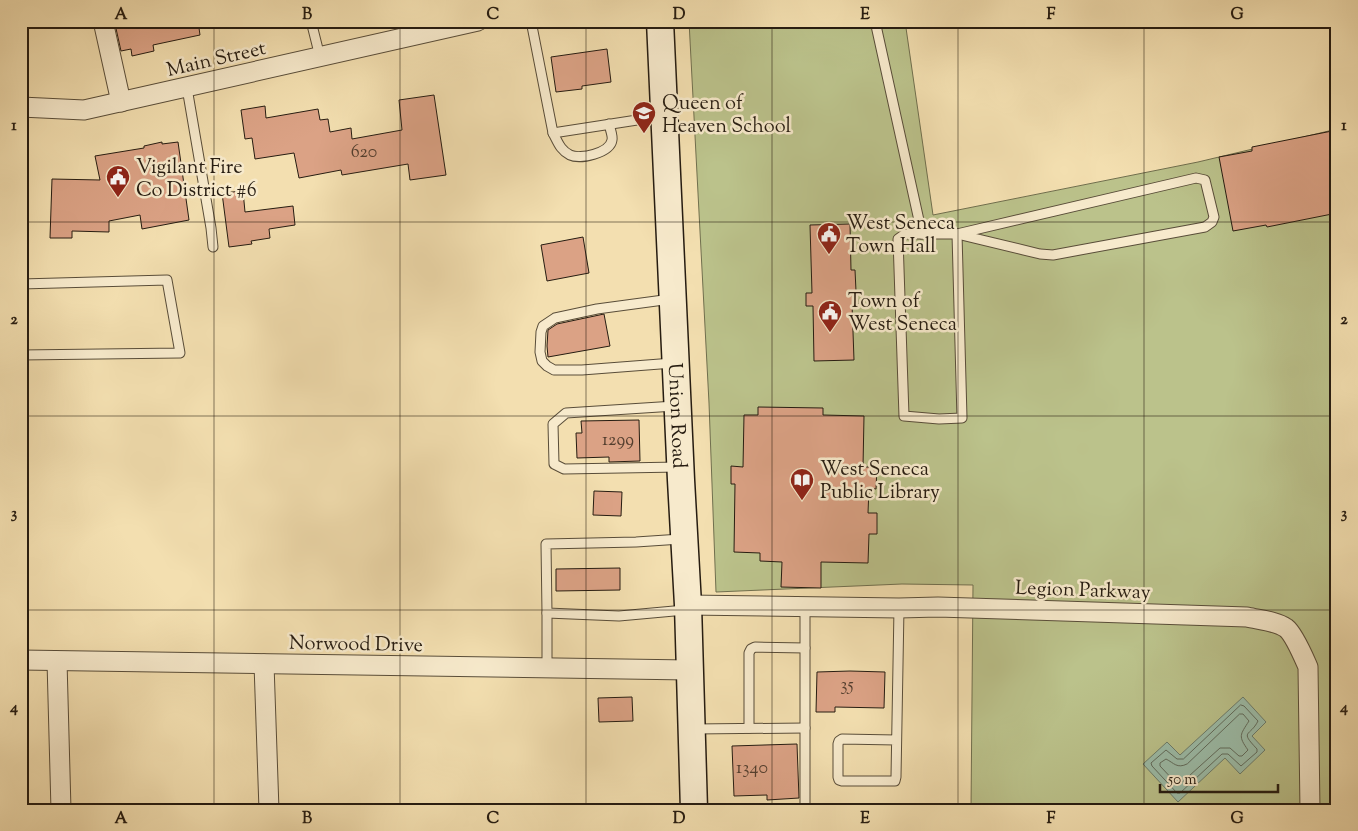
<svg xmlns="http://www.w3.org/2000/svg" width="1358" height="831" viewBox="0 0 1358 831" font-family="'Sorts Mill Goudy',serif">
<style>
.green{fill:#bbc28b;stroke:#706f4e}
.water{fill:#9cbda9;stroke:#6d7d6c}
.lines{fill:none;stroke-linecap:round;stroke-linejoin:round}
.shore{stroke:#616c5d;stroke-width:1}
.building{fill:#dba285;stroke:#261c11}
.service-casing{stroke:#594d39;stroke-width:11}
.minor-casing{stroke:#594d39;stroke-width:21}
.secondary-casing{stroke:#261c11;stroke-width:29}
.service{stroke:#f7eacc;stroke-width:9}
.minor{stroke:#f7eacc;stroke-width:19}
.secondary{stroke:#f7eacc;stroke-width:26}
.grid{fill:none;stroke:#261c11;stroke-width:1;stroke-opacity:0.55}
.labels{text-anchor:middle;stroke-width:5;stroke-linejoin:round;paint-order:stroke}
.number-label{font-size:18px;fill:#533e2e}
.street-label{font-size:20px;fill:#261c11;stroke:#f7eacc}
.poi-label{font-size:20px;fill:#261c11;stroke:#f7eacc;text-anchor:start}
.neatline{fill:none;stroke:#261c11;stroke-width:2}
.grid-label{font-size:16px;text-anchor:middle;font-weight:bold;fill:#261c11}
</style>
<rect width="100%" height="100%" fill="#f3dfb0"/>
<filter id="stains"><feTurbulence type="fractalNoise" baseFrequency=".004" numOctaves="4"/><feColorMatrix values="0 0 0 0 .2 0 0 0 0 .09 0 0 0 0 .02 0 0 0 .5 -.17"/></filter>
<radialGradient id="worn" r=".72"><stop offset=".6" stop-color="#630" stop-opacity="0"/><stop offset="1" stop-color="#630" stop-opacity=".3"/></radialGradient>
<!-- green -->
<path class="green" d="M689,21H905L933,215L1198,162L1337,129V810H971L973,585L902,584L716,592L709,403Z"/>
<!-- water -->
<path class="water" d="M1243,697L1266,722L1252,736L1265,750L1240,774L1225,758L1178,802L1143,764L1167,742L1180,755Z"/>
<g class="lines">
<!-- shore -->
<g class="shore">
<path d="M1241,705L1244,706L1258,721C1250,737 1239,730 1257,749V752L1241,766L1228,754H1222L1180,793H1177L1152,766L1151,763L1166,750L1177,759H1183Z"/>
<path d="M1240,714H1243L1249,721C1240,735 1238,736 1248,750L1242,756H1239L1230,748H1220L1179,785L1177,784L1160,766V763L1166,759C1174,763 1177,769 1187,764Z"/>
</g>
</g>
<!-- building -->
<g class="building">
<path d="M129,21H198L200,35L153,45L154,51L132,56L131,49L121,51L115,24Z"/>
<path d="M607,49L611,82L582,86V89L556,92L551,57Z"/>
<path d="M434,95L446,175L410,180L408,164L342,175L341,170L299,178L294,153L255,159L252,138L245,139L241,110L265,106L266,118L318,109L320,120L328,119L330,132L351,128L352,139L402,130L399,100Z"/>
<path d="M1337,130V213L1267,227L1266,225L1233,231L1219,157L1252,151V147Z"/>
<path d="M162,142V144L178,142L189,220L142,229L140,215L109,221V232L72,231V238H50L52,179L100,180L95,156L144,148V146Z"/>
<path d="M243,191L245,212L293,206L295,225L269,229L270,238L251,241L252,244L229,247L222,193Z"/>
<path d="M850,224L851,270H855L856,291H857L858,304H852L854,360L814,361L813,306H806V293H812L810,225Z"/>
<path d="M583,237L589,273L547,281L541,245Z"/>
<path d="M604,314L610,346L548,357L547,346L548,330L557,324Z"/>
<path d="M758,407L823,408V415L864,416L863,467H877L876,489L869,488L868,513H877V534H869L868,563L821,562V588L781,587L782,562L760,561V553L734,552L735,484H731V466L743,467L744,415H758Z"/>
<path d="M639,420L640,461L609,462V457L577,458L576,433H582L581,421Z"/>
<path d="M594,491L622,492L621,516L593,515Z"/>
<path d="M620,568V590L556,591V569Z"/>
<path d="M850,671L885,672L884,708L835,707V712H816L817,672Z"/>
<path d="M632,697L633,721L599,722L598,698Z"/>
<path d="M797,744L799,798L767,800V795L734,796L732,746Z"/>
</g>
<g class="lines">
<!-- service casing -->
<g class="service-casing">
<g id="service">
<path d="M311,21L320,57"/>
<path d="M407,21L412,36"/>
<path d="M531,21L553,133L663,116"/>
<path d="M875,21L922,234"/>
<path d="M187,88L211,228L213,247"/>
<path d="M553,133C558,142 560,150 570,155C580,160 610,153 612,140C613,136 610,129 609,124"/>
<path d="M1196,178L1205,180L1214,217L1212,222L1205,227L1053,255L1040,254L957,234Z"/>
<path d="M905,234H957L962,418L939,419L904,416L898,239Z"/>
<path d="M21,284L167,280L180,353L21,355"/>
<path d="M671,299L597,309L555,318L543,326L541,332L540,352L542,361L547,366L554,370H582L673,363"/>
<path d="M675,406L566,413L553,424L554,464L564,469L679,467"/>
<path d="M681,539L636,542L546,544L547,613L619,616L685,610"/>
<path d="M805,606V810"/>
<path d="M547,613V668"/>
<path d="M749,728V653L751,649L755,647L805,648"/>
<path d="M694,729L805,728"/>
<path d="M896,740L842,739L839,741L838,744V777L839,780L842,781H895L896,777L899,608"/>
</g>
</g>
<!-- minor casing -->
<g class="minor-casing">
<g id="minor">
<path d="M103,21L121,102"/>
<path d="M21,107L84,110L478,21"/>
<path d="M688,605L899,608L938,607L1247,617C1260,620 1276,621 1286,628C1294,634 1304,658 1308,667L1310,810"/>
<path d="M21,660L689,670"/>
<path d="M57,661L61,810"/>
<path d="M264,664L269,810"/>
</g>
</g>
<!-- secondary casing -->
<g class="secondary-casing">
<g id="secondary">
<path id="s1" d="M660,21L681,480L688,605L694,810"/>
</g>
</g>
<!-- service -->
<use href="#service" class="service"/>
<!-- minor -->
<use href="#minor" class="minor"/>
<!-- secondary -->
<use href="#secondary" class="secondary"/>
</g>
<!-- grid -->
<path class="grid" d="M214,21V810M400,21V810M586,21V810M772,21V810M958,21V810M1144,21V810M21,222H1337M21,416H1337M21,610H1337"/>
<!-- icons -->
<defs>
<g id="school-pin" transform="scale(1.25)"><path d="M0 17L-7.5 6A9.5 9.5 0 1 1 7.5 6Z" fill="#8f2418" stroke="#f7eacc"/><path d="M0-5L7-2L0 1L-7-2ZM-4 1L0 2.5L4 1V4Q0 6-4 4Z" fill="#fff"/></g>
<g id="civic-pin" transform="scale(1.25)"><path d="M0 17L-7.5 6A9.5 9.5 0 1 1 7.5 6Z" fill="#8f2418" stroke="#f7eacc"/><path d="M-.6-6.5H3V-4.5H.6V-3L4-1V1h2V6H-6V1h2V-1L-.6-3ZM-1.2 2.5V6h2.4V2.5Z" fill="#fff"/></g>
<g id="library-pin" transform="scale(1.25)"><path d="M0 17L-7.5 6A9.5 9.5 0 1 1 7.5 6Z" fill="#8f2418" stroke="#f7eacc"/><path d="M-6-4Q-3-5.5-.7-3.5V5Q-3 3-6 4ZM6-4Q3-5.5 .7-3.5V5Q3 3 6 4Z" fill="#fff"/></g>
</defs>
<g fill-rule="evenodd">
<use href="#school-pin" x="644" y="113"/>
<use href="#civic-pin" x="118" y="177"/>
<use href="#civic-pin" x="829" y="234"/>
<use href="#civic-pin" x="830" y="312"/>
<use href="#library-pin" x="802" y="480"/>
</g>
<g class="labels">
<!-- number labels -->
<g class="number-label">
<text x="364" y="157">620</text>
<text x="618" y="445">1299</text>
<text x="847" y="690">35</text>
<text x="752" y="773">1340</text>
</g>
<!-- street labels -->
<g class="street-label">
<text transform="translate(216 58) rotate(-13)" y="7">Main Street</text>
<text dy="7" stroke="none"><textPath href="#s1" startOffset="395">Union Road</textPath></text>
<text transform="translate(1083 589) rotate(2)" y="7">Legion Parkway</text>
<text transform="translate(356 643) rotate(1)" y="7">Norwood Drive</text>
</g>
<!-- poi labels -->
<g class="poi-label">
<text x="662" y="109">Queen of<tspan x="662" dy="23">Heaven School</tspan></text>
<text x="136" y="173">Vigilant Fire<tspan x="136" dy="23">Co District #6</tspan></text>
<text x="846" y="229">West Seneca<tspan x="846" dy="23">Town Hall</tspan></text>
<text x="848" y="307">Town of<tspan x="848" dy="23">West Seneca</tspan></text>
<text x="820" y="475">West Seneca<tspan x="820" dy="23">Public Library</tspan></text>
</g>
</g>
<!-- margin -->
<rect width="1358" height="831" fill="none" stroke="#f3dfb0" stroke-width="55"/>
<!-- scale -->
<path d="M1160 784v8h118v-8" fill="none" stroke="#261c11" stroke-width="2.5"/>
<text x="1168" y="784" font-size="15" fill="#261c11" stroke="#f7eacc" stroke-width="4" paint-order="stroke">50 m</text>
<rect x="28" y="28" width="1302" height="776" class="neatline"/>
<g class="grid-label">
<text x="121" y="19">A</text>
<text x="307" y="19">B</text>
<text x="493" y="19">C</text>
<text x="679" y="19">D</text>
<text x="865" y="19">E</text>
<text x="1051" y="19">F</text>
<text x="1237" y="19">G</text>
<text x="14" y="130">1</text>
<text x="1344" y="130">1</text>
<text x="14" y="324">2</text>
<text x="1344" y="324">2</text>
<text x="14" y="518">3</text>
<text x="1344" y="518">3</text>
<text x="14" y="712">4</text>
<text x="1344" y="712">4</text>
<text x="121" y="823">A</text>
<text x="307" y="823">B</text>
<text x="493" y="823">C</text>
<text x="679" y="823">D</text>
<text x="865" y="823">E</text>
<text x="1051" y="823">F</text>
<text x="1237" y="823">G</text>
</g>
<rect width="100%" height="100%" filter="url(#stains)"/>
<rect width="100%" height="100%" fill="url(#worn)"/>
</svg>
